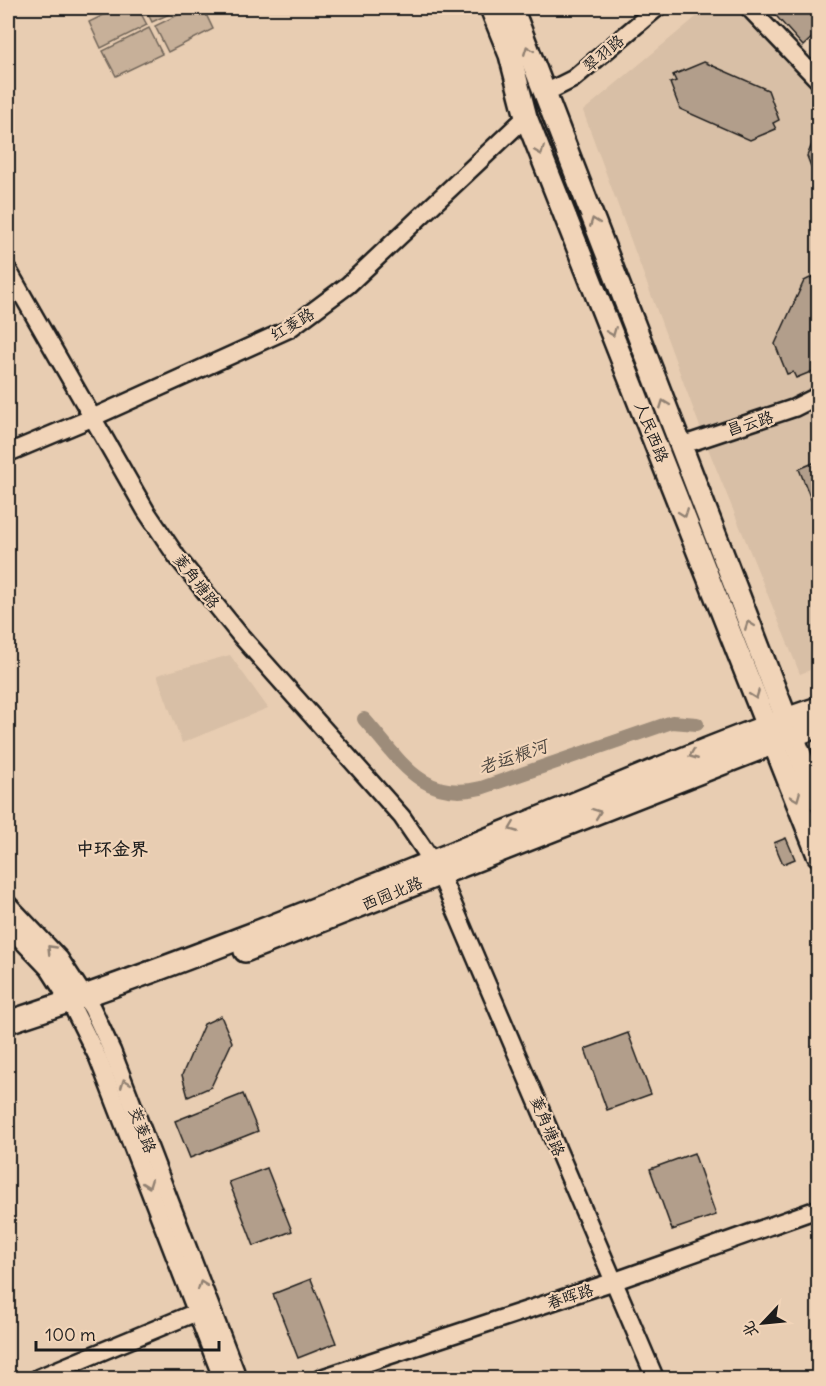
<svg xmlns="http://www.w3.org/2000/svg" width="826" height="1386" viewBox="0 0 826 1386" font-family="Delius,'LXGW WenKai TC',sans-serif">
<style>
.built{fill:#d8bfa6}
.green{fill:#c7b099;stroke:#72665a;stroke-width:1.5}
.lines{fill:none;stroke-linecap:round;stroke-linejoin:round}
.canal{stroke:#9d8c7a;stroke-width:14}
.building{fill:#b29e8b;stroke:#1c1c1c;stroke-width:1.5}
.minor-casing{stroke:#1c1c1c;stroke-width:21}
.major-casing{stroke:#1c1c1c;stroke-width:26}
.minor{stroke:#f1d4b8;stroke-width:16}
.major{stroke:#f1d4b8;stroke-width:21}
.oneway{stroke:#918172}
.labels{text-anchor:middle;stroke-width:4.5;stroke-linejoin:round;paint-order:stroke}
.street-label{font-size:16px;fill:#1c1c1c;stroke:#f1d4b8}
.water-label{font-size:18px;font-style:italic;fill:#49433d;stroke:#f1d4b8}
.neighbourhood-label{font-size:18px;font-weight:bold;fill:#1c1c1c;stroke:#f1d4b8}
</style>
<rect width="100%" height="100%" fill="#e8cdb2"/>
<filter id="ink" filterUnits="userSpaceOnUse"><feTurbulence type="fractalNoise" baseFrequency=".0167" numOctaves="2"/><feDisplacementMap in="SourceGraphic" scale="12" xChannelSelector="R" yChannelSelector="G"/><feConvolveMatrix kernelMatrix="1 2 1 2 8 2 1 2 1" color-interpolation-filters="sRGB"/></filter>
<g filter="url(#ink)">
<!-- built -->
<g class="built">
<path d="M707,8H735L818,84V667L800,674L707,446L583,111Z"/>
<path d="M230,655L268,708L182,743L157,675Z"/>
</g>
<!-- green -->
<g class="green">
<path d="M118,8H138L147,25L101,48L89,22Z"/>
<path d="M145,8H182L152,22Z"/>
<path d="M192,8H203L213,29L168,52L155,26Z"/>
<path d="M149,28L162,54L116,76L103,51Z"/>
</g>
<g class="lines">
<!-- canal -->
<path class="canal" d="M364,719C399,758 421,803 481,788L672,722L697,724"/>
</g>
<!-- building -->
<g class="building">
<path d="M772,8H818V32L803,46L770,9Z"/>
<path d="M704,62L768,90L779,120L773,123L776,129L750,140L680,109L670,83L676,81L673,75Z"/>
<path d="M818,130V185L807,156Z"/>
<path d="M818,274V369L796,378L793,372L787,374L775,344L804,281Z"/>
<path d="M818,461V517L799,469Z"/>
<path d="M786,838L795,859L783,864L774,843Z"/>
<path d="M221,1016L232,1042L211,1087L188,1097L182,1075L204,1024Z"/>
<path d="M628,1033L651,1094L607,1110L585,1049Z"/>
<path d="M243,1094L258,1131L190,1158L175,1121Z"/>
<path d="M694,1153L716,1215L672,1230L650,1169Z"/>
<path d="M267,1168L292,1231L254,1246L229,1182Z"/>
<path d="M311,1279L336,1343L298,1358L273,1294Z"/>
</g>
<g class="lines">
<!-- minor casing -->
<g class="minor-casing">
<g id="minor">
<path d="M749,8L818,80"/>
<path d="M545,93L573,79L657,8"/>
<path d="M8,270L146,511L177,557L240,635L402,817L432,861"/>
<path d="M680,446L794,408L818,396"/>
<path d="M8,453L94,417L289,329L348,285L526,117"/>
<path d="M440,874L655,1378"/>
<path d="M8,904L60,959L92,1008L112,1051L238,1378"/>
<path d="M8,926L49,969L70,1002L98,1058L222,1378"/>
<path d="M38,1378L204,1309"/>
<path d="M321,1378L615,1281L818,1209"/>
</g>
</g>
<!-- major casing -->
<g class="major-casing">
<g id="major">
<path d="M491,8L510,55L526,117L818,855"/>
<path d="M512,8L818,801"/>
<path d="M245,951L818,726"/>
<path d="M8,1022C195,961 378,883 561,809C646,774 731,737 818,708"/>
</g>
</g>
<!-- minor -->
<use href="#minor" class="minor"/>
<!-- major -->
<use href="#major" class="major"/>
</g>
<!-- one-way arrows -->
<defs><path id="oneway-chevron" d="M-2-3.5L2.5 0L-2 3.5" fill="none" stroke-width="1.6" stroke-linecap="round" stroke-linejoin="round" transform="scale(1.5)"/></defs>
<g class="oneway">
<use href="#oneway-chevron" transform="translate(528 50) rotate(-111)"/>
<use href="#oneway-chevron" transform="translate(540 151) rotate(68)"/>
<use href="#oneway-chevron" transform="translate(594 222) rotate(-111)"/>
<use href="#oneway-chevron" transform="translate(612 332) rotate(68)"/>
<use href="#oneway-chevron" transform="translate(664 404) rotate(-111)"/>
<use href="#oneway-chevron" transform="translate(684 513) rotate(69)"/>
<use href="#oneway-chevron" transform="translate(749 625) rotate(-111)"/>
<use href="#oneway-chevron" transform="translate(755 695) rotate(69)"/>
<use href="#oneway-chevron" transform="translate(693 755) rotate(158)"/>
<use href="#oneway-chevron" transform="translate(796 797) rotate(68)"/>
<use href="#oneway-chevron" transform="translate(597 813) rotate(-21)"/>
<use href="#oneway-chevron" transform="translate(513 828) rotate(158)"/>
<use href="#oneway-chevron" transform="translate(51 949) rotate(-134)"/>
<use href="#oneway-chevron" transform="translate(125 1083) rotate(-111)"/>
<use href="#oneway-chevron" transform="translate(148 1184) rotate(69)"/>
<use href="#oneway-chevron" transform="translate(202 1285) rotate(-110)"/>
</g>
</g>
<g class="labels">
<!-- street labels -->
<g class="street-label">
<text transform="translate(603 53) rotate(-40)" y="6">翠羽路</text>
<text transform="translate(292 324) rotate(-31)" y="6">红菱路</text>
<text transform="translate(750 423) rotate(-18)" y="6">昌云路</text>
<text transform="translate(652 432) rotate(68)" y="6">人民西路</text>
<text transform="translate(197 581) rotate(52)" y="6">菱角塘路</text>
<text transform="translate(392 893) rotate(-22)" y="6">西园北路</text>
<text transform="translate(548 1126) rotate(67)" y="6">菱角塘路</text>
<text transform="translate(143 1130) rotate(69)" y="6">茭菱路</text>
<text transform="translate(570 1296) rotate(-18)" y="6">春晖路</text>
</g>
<!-- water labels -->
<g class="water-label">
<text transform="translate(513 757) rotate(-19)" y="6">老运粮河</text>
</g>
<!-- neighbourhood labels -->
<g class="neighbourhood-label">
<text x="112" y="855">中环金界</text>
</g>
</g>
<!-- margin -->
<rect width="826" height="1386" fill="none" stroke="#f1d4b8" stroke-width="30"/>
<rect x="15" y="15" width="796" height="1356" fill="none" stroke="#1c1c1c" stroke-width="2" filter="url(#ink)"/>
<!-- north arrow -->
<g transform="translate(763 1323) rotate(244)" stroke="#f1d4b8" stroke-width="4.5" paint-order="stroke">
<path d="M0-4.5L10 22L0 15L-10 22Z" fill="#1c1c1c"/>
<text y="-9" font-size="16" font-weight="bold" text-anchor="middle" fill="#1c1c1c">北</text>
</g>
<!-- scale -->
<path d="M36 1341v9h183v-9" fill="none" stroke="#1c1c1c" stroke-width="3"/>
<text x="45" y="1341" font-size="18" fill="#1c1c1c" stroke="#f1d4b8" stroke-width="4.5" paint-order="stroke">100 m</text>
</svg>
